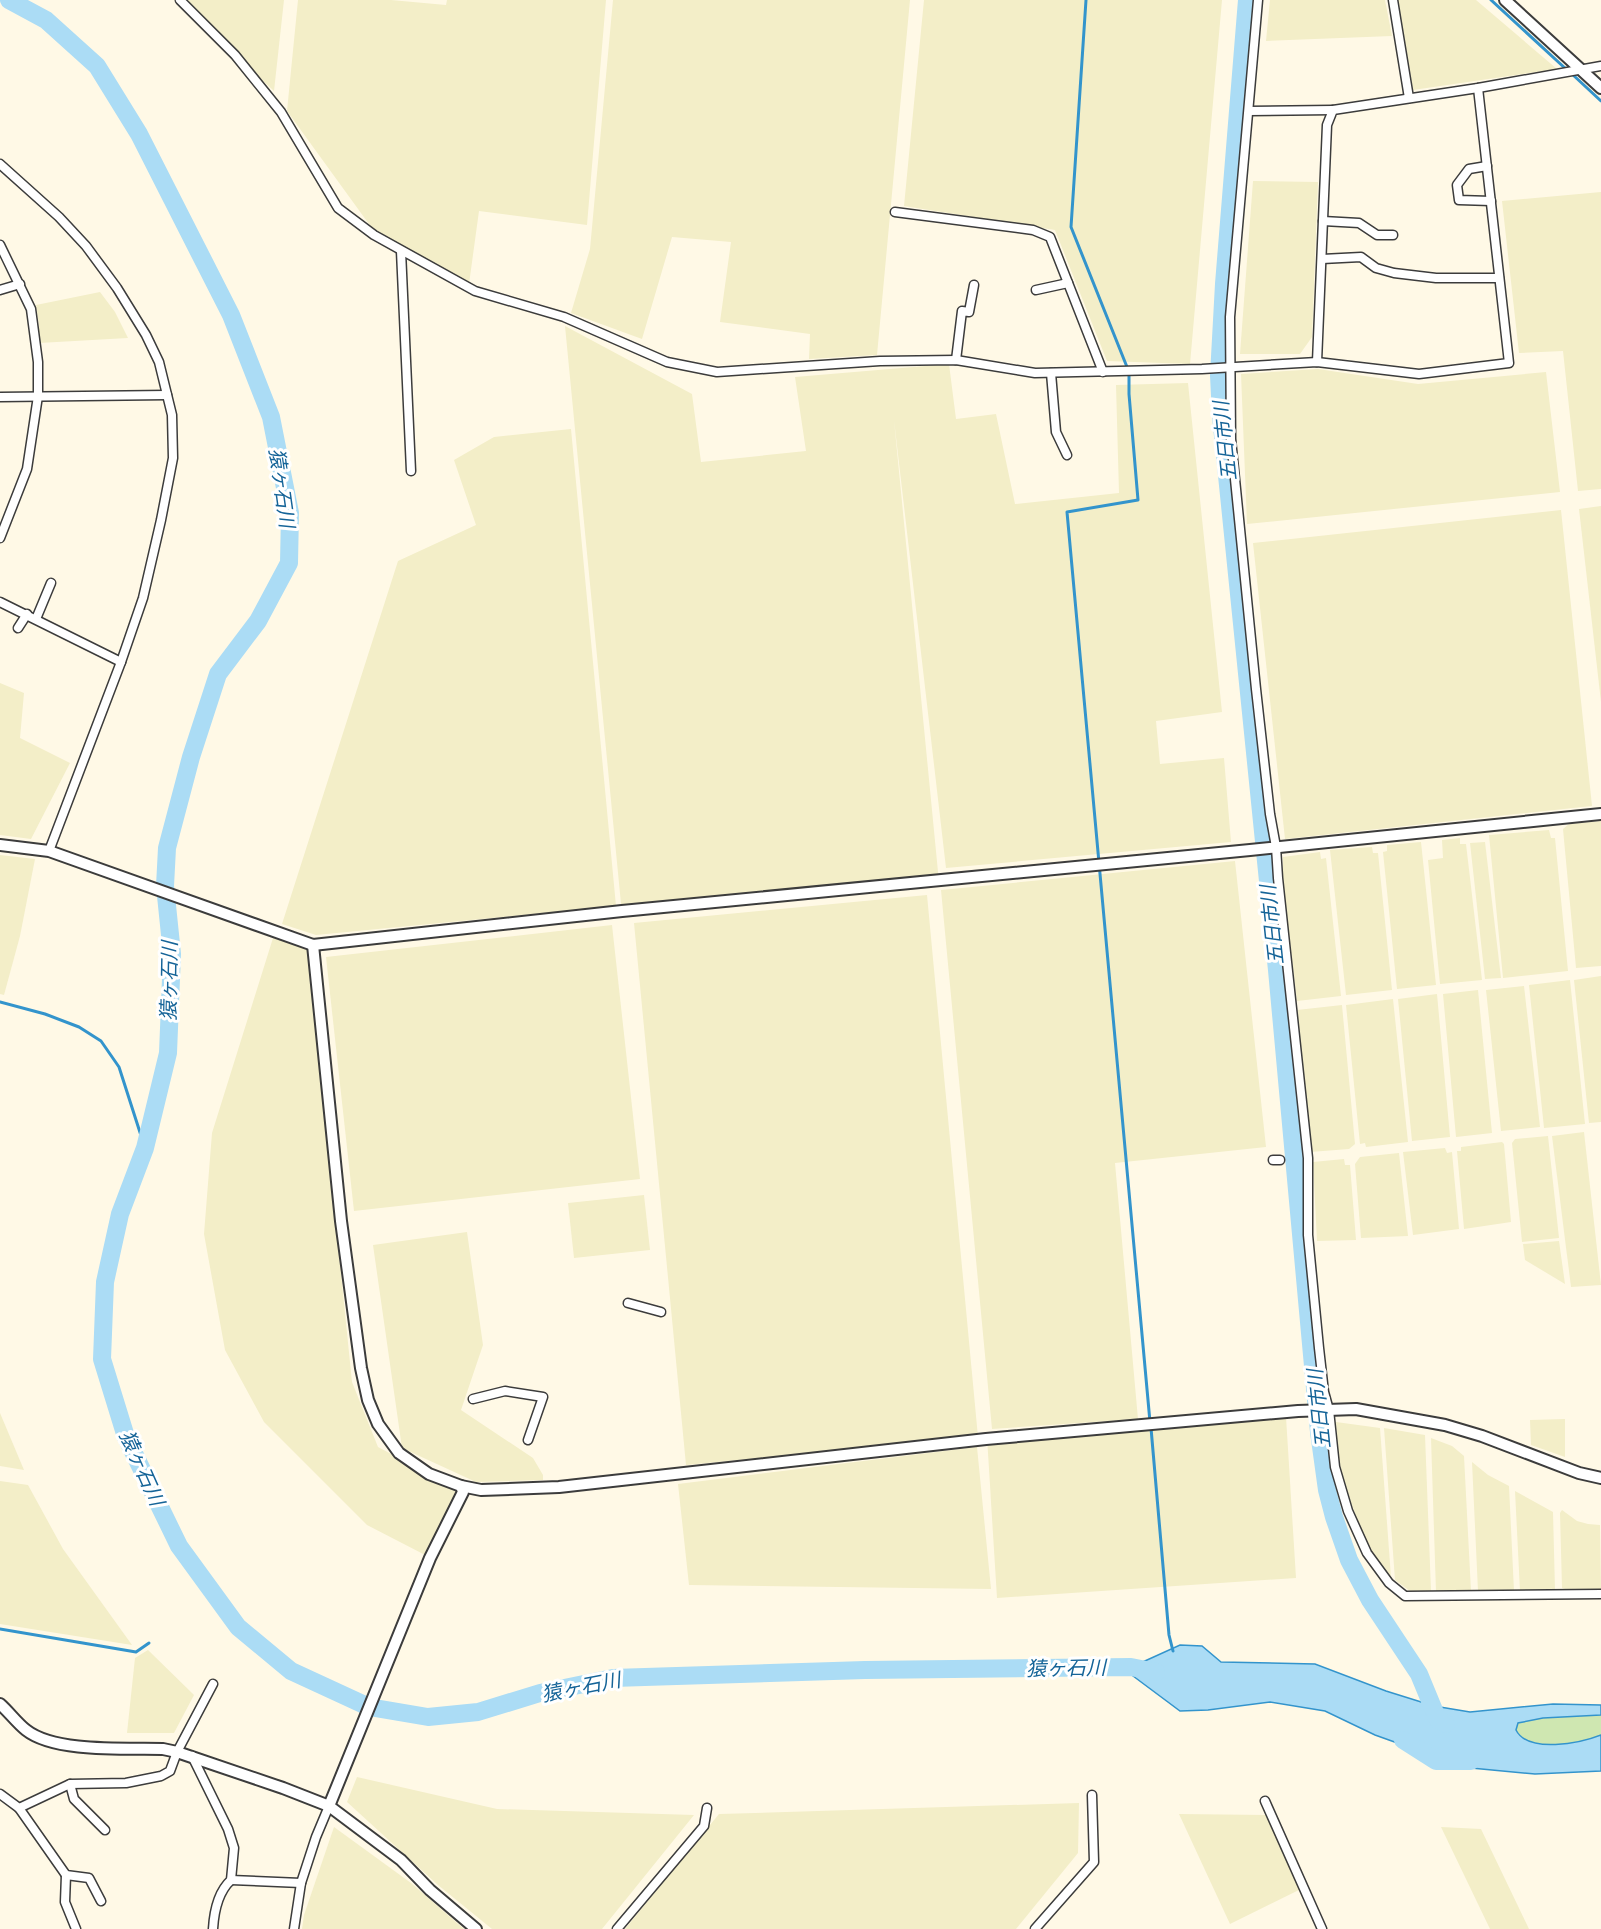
<svg xmlns="http://www.w3.org/2000/svg" width="1601" height="1929" viewBox="0 0 1601 1929" font-family="'Playfair Display','Noto Sans JP',serif">
<style>
.farmland{fill:#f3eec8}
.green{fill:#cfe7b1}
.water{fill:#abdcf5;stroke:#3394cc;stroke-width:1.5}
.lines{fill:none;stroke-linecap:round;stroke-linejoin:round}
.stream{stroke:#3394cc;stroke-width:3}
.river{stroke:#abdcf5;stroke-width:18}
.minor-casing{stroke:#3c3c3c;stroke-width:11}
.tertiary-casing{stroke:#3c3c3c;stroke-width:14}
.minor{stroke:#fff;stroke-width:8}
.tertiary{stroke:#fff;stroke-width:10}
.labels{text-anchor:middle;stroke-width:6;stroke-linejoin:round;paint-order:stroke}
.water-label{font-size:20px;font-style:italic;fill:#156498;stroke:#fff}
</style>
<rect width="100%" height="100%" fill="#fff9e6"/>
<!-- farmland -->
<g class="farmland">
<path d="M174,0H284L274,91Z"/>
<path d="M298,0H391L446,5L447,0H606L587,225L479,211L469,284L374,231L287,111Z"/>
<path d="M613,0H910L877,355L809,359L810,334L720,322L731,242L672,237L642,339L571,313L590,249Z"/>
<path d="M924,0H1222L1190,364L1107,361L1055,230L904,206Z"/>
<path d="M1270,0H1385L1392,36L1266,41Z"/>
<path d="M1398,0H1476L1557,69L1413,90Z"/>
<path d="M1253,181L1318,182L1312,337L1300,354H1240Z"/>
<path d="M1601,192V489L1578,491L1563,351L1519,353L1502,201Z"/>
<path d="M100,292L115,312L128,338L39,343V325L36,305Z"/>
<path d="M565,326L692,394L701,462L806,451L795,377L949,364L956,419L996,414L1015,504L1119,493L1116,385L1188,383L1222,712L1156,721L1160,764L1224,758L1231,842L946,868L894,420L939,882L622,914Z"/>
<path d="M1318,369L1418,384L1546,372L1560,492L1247,524L1241,374Z"/>
<path d="M571,429L616,906L316,935L282,924L398,561L476,525L454,460L494,437Z"/>
<path d="M1601,506V702L1579,509Z"/>
<path d="M1561,510L1592,806L1285,839L1253,543Z"/>
<path d="M0,683L24,693L20,738L70,763L31,839L0,835Z"/>
<path d="M1601,821V966L1576,968L1563,829L1569,824Z"/>
<path d="M1549,830L1551,838H1555L1568,971L1503,978L1489,835Z"/>
<path d="M1460,838V844H1466L1482,980L1440,984L1428,860L1443,858L1442,840Z"/>
<path d="M1421,842L1436,985L1397,989L1383,852L1387,851V845Z"/>
<path d="M1485,842L1501,978L1485,979L1470,843Z"/>
<path d="M1372,847L1373,853H1378L1392,990L1346,995L1330,850Z"/>
<path d="M1320,852L1321,859L1326,858L1341,996L1297,1001L1283,884V857Z"/>
<path d="M0,855L35,859L20,936L4,995L0,994Z"/>
<path d="M1235,861L1266,1147L1115,1163L1138,1419L992,1429L941,890Z"/>
<path d="M927,895L978,1437L686,1465L634,923Z"/>
<path d="M612,925L640,1179L354,1211L326,957Z"/>
<path d="M273,938L308,949L352,1382L378,1447L463,1492L429,1557L367,1525L264,1422L225,1350L204,1234L212,1133Z"/>
<path d="M1601,976V1122L1589,1123L1574,980Z"/>
<path d="M1570,980L1585,1124L1544,1128L1529,985Z"/>
<path d="M1524,986L1540,1127L1501,1131L1486,990Z"/>
<path d="M1478,990L1492,1133L1456,1137L1443,994Z"/>
<path d="M1437,994L1450,1137L1412,1141L1398,999Z"/>
<path d="M1393,999L1408,1142L1366,1147L1365,1143L1360,1144L1346,1005Z"/>
<path d="M1342,1005L1355,1144L1349,1149L1310,1152L1297,1010Z"/>
<path d="M1584,1132L1601,1285L1571,1287L1552,1136Z"/>
<path d="M1548,1136L1559,1238L1522,1242L1512,1143L1515,1139Z"/>
<path d="M1502,1142L1504,1144L1511,1222L1464,1229L1457,1151H1461V1147Z"/>
<path d="M1445,1148L1447,1153L1452,1152L1459,1229L1413,1235L1403,1152Z"/>
<path d="M1399,1153L1408,1236L1361,1238L1355,1164L1360,1157Z"/>
<path d="M1344,1159L1345,1165H1350L1356,1240L1317,1241L1313,1162Z"/>
<path d="M644,1195L650,1250L574,1258L568,1203Z"/>
<path d="M467,1232L483,1345L461,1410L533,1458L543,1475V1480L476,1482L402,1448L373,1245Z"/>
<path d="M1559,1241L1565,1284L1525,1260L1523,1244Z"/>
<path d="M0,1413L24,1470L0,1466Z"/>
<path d="M1286,1417L1296,1578L997,1598L987,1437Z"/>
<path d="M1565,1419V1457L1531,1445L1530,1420Z"/>
<path d="M1336,1422L1380,1428L1391,1577L1377,1560L1363,1535L1351,1503L1339,1466Z"/>
<path d="M1384,1428L1425,1435L1431,1591H1410L1395,1580Z"/>
<path d="M1431,1438L1452,1446L1464,1456L1471,1591L1436,1592Z"/>
<path d="M977,1447L991,1589L689,1585L678,1484Z"/>
<path d="M1472,1462L1488,1475L1509,1486L1514,1591H1478Z"/>
<path d="M0,1481L28,1485L63,1549L132,1645L0,1624Z"/>
<path d="M1515,1491L1553,1512L1555,1590L1520,1591Z"/>
<path d="M1562,1510L1577,1521L1588,1524L1600,1525L1601,1590H1568L1562,1588L1560,1513Z"/>
<path d="M148,1650L194,1695L174,1733H127L135,1658Z"/>
<path d="M357,1777L497,1809L694,1815L602,1929H492L438,1885L347,1802Z"/>
<path d="M1079,1803L1078,1853L1016,1929H625L719,1814Z"/>
<path d="M1179,1814L1267,1815L1303,1888L1230,1924Z"/>
<path d="M334,1827L411,1883L464,1929H302L304,1915Z"/>
<path d="M1441,1827L1481,1829L1529,1929H1490Z"/>
</g>
<!-- green -->
<path class="green" d="M1601,1715V1735C1581,1743 1529,1754 1516,1730L1518,1723L1543,1718Z"/>
<!-- water -->
<path class="water" d="M1180,1645L1202,1646L1221,1662L1315,1664L1386,1691L1434,1706L1470,1712L1553,1704L1601,1705V1715L1543,1718L1518,1723L1516,1730C1528,1754 1581,1743 1601,1735V1771L1535,1774L1471,1768L1428,1754L1375,1735L1325,1711L1270,1702L1208,1710L1180,1711L1125,1670Z"/>
<g class="lines">
<!-- stream -->
<g class="stream">
<path d="M1086,0L1071,227L1129,372V394L1138,500L1067,512L1150,1422"/>
<path d="M1491,0L1567,70"/>
<path d="M1572,74L1601,101"/>
<path d="M0,1002L45,1014L79,1027L101,1041L119,1067L145,1148"/>
<path d="M1151,1428L1169,1635L1173,1651"/>
<path d="M0,1629L136,1652L149,1643"/>
</g>
<!-- river -->
<g class="river">
<path d="M9,0L46,20L97,66L139,134L231,315L271,417L290,513L289,563L258,621L218,674L191,757L167,848L165,886L172,954L168,1053L145,1148L120,1214L105,1282L102,1359L126,1437L179,1546L238,1627L291,1671L369,1707L428,1717L478,1712L540,1693L613,1678L865,1670L1131,1667L1156,1672"/>
<path d="M1247,0L1224,284L1219,375L1221,416L1277,970L1319,1432L1327,1490L1334,1517L1349,1560L1370,1600L1419,1674L1438,1720L1446,1724"/>
<path d="M1403,1740L1436,1761H1471"/>
</g>
<!-- minor casing -->
<g class="minor-casing">
<g id="minor">
<path d="M180,0L235,55L281,112L338,208L374,235L475,291L564,317L667,362L717,372L880,361L956,360L1035,373L1202,369L1317,362L1419,374L1509,363L1478,88"/>
<path d="M1258,0L1230,317L1231,439L1256,689L1270,814L1276,847L1278,878L1308,1158V1235L1319,1348L1324,1392L1329,1410L1335,1467L1348,1511L1367,1553L1389,1583L1405,1596L1601,1594"/>
<path d="M1393,0L1409,98"/>
<path d="M1249,111L1333,110"/>
<path d="M0,164L59,217L86,246L117,288L146,335L159,362L172,415L173,458L161,520L143,598L121,662L49,851"/>
<path d="M1487,166L1469,169L1457,185L1459,200L1491,201"/>
<path d="M895,212L1033,230L1050,237L1103,372"/>
<path d="M1323,221L1359,223L1377,235H1393"/>
<path d="M0,245L31,309L38,362V396L27,469L0,538"/>
<path d="M401,251L411,471"/>
<path d="M1322,259L1361,257L1376,268L1394,273L1436,278H1499"/>
<path d="M0,290L20,284"/>
<path d="M1036,290L1068,283"/>
<path d="M956,360L962,311L969,312L974,285"/>
<path d="M1317,362L1327,125L1333,110L1478,88L1601,66"/>
<path d="M1051,373L1056,432L1067,455"/>
<path d="M0,397L167,395"/>
<path d="M0,602L121,662"/>
<path d="M36,619L51,583"/>
<path d="M18,628L27,614"/>
<path d="M1273,1160H1280"/>
<path d="M628,1303L661,1312"/>
<path d="M473,1399L505,1391L543,1397L528,1440"/>
<path d="M192,1756L228,1829L234,1848L231,1880C218,1892 214,1912 213,1929"/>
<path d="M70,1784L74,1799L105,1830"/>
<path d="M0,1794L19,1808L70,1784L126,1783L161,1776L170,1771L177,1752L213,1684"/>
<path d="M1265,1801L1322,1929"/>
<path d="M19,1808L66,1875L89,1878L101,1901"/>
<path d="M66,1875L65,1902L76,1929"/>
<path d="M231,1880L301,1883"/>
<path d="M294,1929L301,1883L316,1837L329,1806"/>
<path d="M617,1929L704,1826L707,1808"/>
<path d="M1035,1929L1094,1862L1092,1795"/>
</g>
</g>
<!-- tertiary casing -->
<g class="tertiary-casing">
<g id="tertiary">
<path d="M1505,0L1601,88"/>
<path d="M0,845L49,851L313,945L622,911L1250,850L1601,814"/>
<path d="M313,945L341,1221L361,1368L368,1400L378,1424L399,1453L429,1474L461,1486L481,1490L559,1487L986,1439L1298,1411L1356,1409L1445,1425L1482,1436L1579,1473L1601,1478"/>
<path d="M0,1704C9,1712 17,1723 26,1730C55,1753 127,1748 163,1749L177,1752L283,1788L329,1806L401,1860L430,1890L476,1929"/>
<path d="M329,1806L430,1558L463,1492L461,1486"/>
</g>
</g>
<!-- minor -->
<use href="#minor" class="minor"/>
<!-- tertiary -->
<use href="#tertiary" class="tertiary"/>
</g>
<g class="labels">
<!-- water labels -->
<g class="water-label">
<text transform="translate(1225 441) rotate(-96)" y="7">五日市川</text>
<text transform="translate(282 488) rotate(82)" y="7">猿ヶ石川</text>
<text transform="translate(1272 925) rotate(-96)" y="7">五日市川</text>
<text transform="translate(169 981) rotate(-89)" y="7">猿ヶ石川</text>
<text transform="translate(1319 1409) rotate(-96)" y="7">五日市川</text>
<text transform="translate(142 1468) rotate(66)" y="7">猿ヶ石川</text>
<text transform="translate(1066 1668) rotate(-1)" y="7">猿ヶ石川</text>
<text transform="translate(581 1687) rotate(-11)" y="7">猿ヶ石川</text>
</g>
</g>
</svg>
